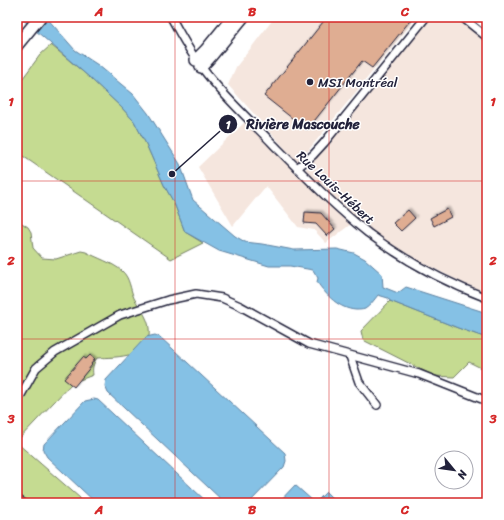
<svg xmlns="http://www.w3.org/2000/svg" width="504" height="520" viewBox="0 0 504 520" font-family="Sriracha,sans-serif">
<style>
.built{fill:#f5e6de}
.green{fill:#c5db91;stroke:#747e66}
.water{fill:#85c1e5;stroke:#5d81a1}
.building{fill:#dfad92;stroke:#22223b;filter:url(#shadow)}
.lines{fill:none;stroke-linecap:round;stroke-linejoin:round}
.minor-casing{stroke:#22223b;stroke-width:10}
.highway-casing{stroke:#22223b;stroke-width:14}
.minor{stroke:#fff;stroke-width:7}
.highway{stroke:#fff;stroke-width:11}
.grid{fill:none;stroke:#d62828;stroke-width:1;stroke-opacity:0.55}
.poi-dot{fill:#22223b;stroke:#fff;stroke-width:1.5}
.labels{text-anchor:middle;stroke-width:3;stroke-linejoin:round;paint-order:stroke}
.poi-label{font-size:13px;fill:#22223b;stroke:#fff;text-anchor:start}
.street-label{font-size:13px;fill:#22223b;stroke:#fff}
.leader{fill:none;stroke:#22223b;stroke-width:1.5}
.callout-dot{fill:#22223b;stroke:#fff;stroke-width:1.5}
.mark-label{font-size:12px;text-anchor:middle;font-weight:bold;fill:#fff}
.callout-label{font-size:14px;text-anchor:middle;font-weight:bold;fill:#22223b;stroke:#fff;stroke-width:3;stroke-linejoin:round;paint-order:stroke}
.neatline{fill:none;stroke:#d62828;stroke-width:1.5}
.grid-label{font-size:13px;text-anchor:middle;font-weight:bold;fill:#d62828}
</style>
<defs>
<filter id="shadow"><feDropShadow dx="2" dy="-2" stdDeviation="1" flood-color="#0004"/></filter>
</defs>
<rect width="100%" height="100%" fill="#fff"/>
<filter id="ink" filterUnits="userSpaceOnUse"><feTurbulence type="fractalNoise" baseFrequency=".025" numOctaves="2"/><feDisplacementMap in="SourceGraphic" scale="8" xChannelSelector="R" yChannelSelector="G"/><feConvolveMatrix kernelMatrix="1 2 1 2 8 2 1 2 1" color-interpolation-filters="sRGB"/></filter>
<g filter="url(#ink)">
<!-- built -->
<g class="built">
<path d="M275,17H417L298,163L228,85L236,67Z"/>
<path d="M432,17H487V293L463,283L421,262L390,244L355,221L326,243L314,230L298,227L266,186L233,226L198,167L245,122L298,176L309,166Z"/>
</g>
<!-- green -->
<g class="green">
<path d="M51,45L89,77L121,107L134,121L146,144L164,185L174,203L185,232L203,243L171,259L17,152V86L40,55Z"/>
<path d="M17,220L28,227L31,232L33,248L42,258L56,259L81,251L86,252C97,258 113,263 122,271C130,278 130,289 134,298C139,307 148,317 149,328C153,358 118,357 97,358C93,364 92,368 93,375L72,383L17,441Z"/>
<path d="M390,301L458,328L487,338V371L469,362L454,377L434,376L363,340L361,331Z"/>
<path d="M17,443L80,498L81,503H17Z"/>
</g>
<!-- water -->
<g class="water">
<path d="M20,17H46L75,50L98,65L133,94L148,113L180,164L193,200L235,236L245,242L262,244L294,250L337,249L354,253L365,259L382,274L383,287L398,293L406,287L487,313V338L458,328L390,301L388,298L378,295C374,300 370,306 365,309C362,310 359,310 356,310C339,309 326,295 317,282L318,278L313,270L290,266H269L219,251L185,232L174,203L164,185L146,144L134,121L121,107L89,77Z"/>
<path d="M155,335L160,337L285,453L286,461L284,467L249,503H225L108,393L105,386L106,380L146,337Z"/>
<path d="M94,399L98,400L208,503H96L47,457L43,450L44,444L85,401Z"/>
<path d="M295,485L313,501L311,503H278Z"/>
<path d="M326,492L337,503H315Z"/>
</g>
<!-- building -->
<g class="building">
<path d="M327,17H413L372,68L362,61L307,130L264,96Z"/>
<path d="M447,209L451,217L434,226L430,218Z"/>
<path d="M408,210L415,218L401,231L393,223Z"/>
<path d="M305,212L321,213L335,229L327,236L316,224L304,223Z"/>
<path d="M90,355L95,359L91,364L92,365L74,387L64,379L83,357L86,359Z"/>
</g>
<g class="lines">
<!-- minor casing -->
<g class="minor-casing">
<g id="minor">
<path d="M171,17C181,35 190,53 203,69C223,96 249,119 273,144C303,174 334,206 368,233C404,260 444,282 487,298"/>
<path d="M462,17L487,37"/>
<path d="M475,17L487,27"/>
<path d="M297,168L313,155L324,143L426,17"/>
<path d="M350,356L359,382L377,405"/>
<path d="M17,402L36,368L55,352L120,315L168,300L196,294L222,298L240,306L309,344L419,374L487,401"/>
<path d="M17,499L23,503"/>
</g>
</g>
<!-- highway casing -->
<g class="highway-casing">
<g id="highway">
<path d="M17,45L40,17"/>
<path d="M196,60L206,50L233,17"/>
<path d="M201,67L211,56L243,17"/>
</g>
</g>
<!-- minor -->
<use href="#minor" class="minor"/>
<!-- highway -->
<use href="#highway" class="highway"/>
</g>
</g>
<!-- grid -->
<path class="grid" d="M175,17V503M329,17V503M17,181H487M17,339H487"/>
<!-- markers -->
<circle class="poi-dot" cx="310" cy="82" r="4"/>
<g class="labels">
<!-- poi labels -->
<g class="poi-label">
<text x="318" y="87">MSI Montréal</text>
</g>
<!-- street labels -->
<g class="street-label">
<text transform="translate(336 187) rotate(43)" y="5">Rue Louis-Hébert</text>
</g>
</g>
<!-- callouts -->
<path class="leader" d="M172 174L228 124"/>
<g class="callout-dot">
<circle cx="172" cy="174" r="4"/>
<circle cx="228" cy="124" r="10"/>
</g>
<g class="mark-label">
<text x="228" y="129">1</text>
</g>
<g class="callout-label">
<text x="303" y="129">Rivière Mascouche</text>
</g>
<!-- margin -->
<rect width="504" height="520" fill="none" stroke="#fff" stroke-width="44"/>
<!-- north arrow -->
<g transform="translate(454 470) rotate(119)"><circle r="19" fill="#ffffff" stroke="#a7a7b1"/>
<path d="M0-3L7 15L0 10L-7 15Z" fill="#22223b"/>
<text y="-6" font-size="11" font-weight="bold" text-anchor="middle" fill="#22223b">N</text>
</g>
<rect x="22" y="22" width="460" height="476" class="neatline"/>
<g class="grid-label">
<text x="99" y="16">A</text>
<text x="252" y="16">B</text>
<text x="405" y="16">C</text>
<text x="11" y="106">1</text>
<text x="493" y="106">1</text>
<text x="11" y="265">2</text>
<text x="493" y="265">2</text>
<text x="11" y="423">3</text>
<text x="493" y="423">3</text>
<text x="99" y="514">A</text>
<text x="252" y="514">B</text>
<text x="405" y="514">C</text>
</g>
</svg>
